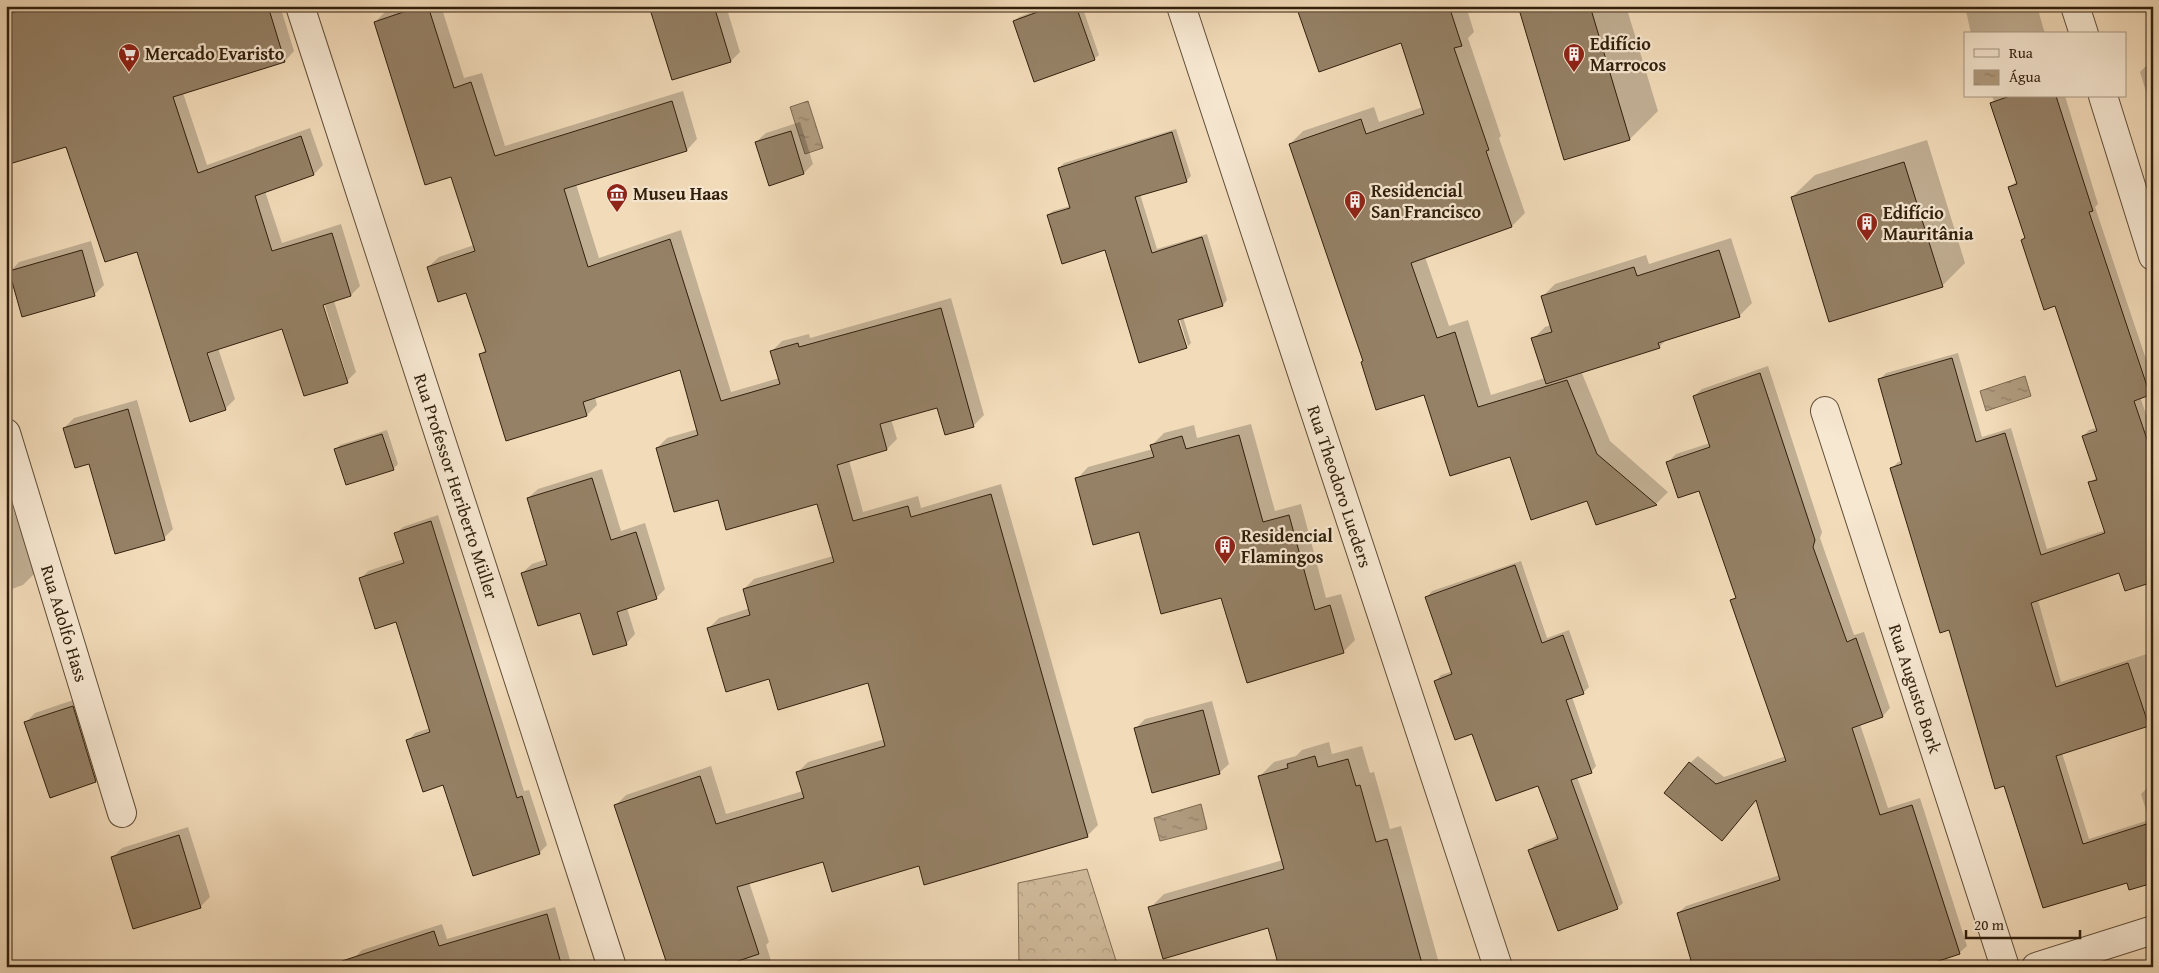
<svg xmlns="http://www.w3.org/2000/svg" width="2159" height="973" viewBox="0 0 2159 973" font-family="'Gentium Book Plus',serif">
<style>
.forest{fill:url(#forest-crowns);stroke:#816d54}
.water{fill:url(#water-ripples);stroke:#7d6950}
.shadow{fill:#0003;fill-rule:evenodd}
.building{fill:#958166;stroke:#311f0c}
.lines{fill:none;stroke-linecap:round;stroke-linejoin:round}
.minor-casing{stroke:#614e37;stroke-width:30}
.minor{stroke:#f7e8d2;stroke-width:28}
.labels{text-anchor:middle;stroke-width:4.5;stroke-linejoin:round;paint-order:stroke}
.poi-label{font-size:18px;font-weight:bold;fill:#311f0c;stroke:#f7e8d2;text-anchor:start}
.street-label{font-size:18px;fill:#311f0c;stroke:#f7e8d2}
</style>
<defs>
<pattern id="forest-crowns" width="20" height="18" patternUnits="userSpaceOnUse" patternTransform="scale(1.25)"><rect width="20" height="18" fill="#d1bb9c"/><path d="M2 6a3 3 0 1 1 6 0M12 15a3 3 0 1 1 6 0" fill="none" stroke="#b4a085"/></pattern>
<pattern id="water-ripples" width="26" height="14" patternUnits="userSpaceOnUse" patternTransform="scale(1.25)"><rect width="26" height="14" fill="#b09b7e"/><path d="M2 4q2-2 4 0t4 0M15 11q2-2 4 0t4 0" fill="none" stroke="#907e66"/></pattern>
</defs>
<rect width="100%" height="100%" fill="#f2dbb9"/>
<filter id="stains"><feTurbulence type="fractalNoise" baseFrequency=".004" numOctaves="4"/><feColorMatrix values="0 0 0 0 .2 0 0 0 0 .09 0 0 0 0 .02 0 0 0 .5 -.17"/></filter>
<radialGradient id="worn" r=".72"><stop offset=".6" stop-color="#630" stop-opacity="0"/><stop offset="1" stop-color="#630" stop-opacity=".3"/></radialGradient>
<!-- forest -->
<path class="forest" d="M1087,869L1118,967H1019L1018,883Z"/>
<!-- water -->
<g class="water">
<path d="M808,101L823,148L805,154L790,107Z"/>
<path d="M2025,376L2031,396L1986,411L1980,391Z"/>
<path d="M1201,804L1207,829L1160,841L1154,818Z"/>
</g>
<!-- shadow -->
<g class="shadow">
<path d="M20,6H267L269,13L281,9L294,51L285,61L183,93L207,165L310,128L323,165L314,174L265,191L282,243L341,224L360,286L351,295L334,301L356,372L347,381L283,327L218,348L235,399L225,409L138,251L67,146L12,14ZM323,299L347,377H345L320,300Z"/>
<path d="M402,6H441L464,78L482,73L505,146L683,91L697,139L687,150L576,184L599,258L681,230L731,392L779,378L772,351L782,341L809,334L810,338L951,298L984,415L974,425L945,434L938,406L891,419L897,439L887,449L849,460L863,512L918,496L921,508L1001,484L1098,825L1087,836L920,864L824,861L749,882L769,942L766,945L773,967H670L616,805L626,795L711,766L726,814L803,791L798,772L808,762L885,739L869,682L770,678L709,628L719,618L750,608L744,589L754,579L833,556L818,502L718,498L657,448L667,438L698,429L681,368L595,397L597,405L587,415L481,354L486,349L467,291L428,267L439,257L474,245L452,176L375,22L385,12Z"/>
<path d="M650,6H726L740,52L731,61Z"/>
<path d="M1048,6H1082L1099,55L1094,59L1014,21L1019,17Z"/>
<path d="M1435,6H1466L1474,32L1468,38L1501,136L1499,138L1525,213L1512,226L1425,257L1449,326L1468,320L1491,395L1545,378L1533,339L1545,327L1551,325L1542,297L1555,284L1646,255L1649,264L1731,238L1752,303L1739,316L1667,339L1659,347L1581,371L1610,441L1668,492L1656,504L1588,499L1511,455L1425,393L1364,360L1290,144L1303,131L1374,107L1379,122L1423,107Z"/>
<path d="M1519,6H1626L1658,111L1630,139Z"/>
<path d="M1965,6H2037L2045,34H1971Z"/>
<path d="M2144,6H2153V38Z"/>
<path d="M2153,64V114L2140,72L2146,66Z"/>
<path d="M1992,96H2065L2098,204L2095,207L2153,380V391L2140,397L2153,433V602L2145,583L2120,572L2038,600L2061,682L2153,652V723L2062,753L2089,839L2149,820L2141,794L2147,788L2153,787V882L2127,881L2005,784L1892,468L1898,462L1902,461L1880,379L1886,373L1958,353L1982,437L2011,428L2047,549L2106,530L2090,483L2097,477L2083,436L2089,430L2097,428L2056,305L2022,240L2026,237L2009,187L2017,181L1991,103L1994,101Z"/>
<path d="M800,122L813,164L804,173L770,184L756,142L766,133Z"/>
<path d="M1176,129L1191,176L1186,181L1140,194L1157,249L1207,234L1227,300L1223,305L1183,317L1191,343L1188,346L1178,314L1175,315L1185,346H1187L1140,361L1106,248L1063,262L1048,215L1053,211L1070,206L1059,168L1064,163Z"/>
<path d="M1927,140L1965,263L1942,286L1792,197L1815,175Z"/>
<path d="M91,241L104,285L95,294L10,272L19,262Z"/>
<path d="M1768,366L1822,532L1820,538L1854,635L1864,632L1890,708L1883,716L1860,724L1888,808L1920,798L1967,946L1959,953L1678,913L1686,906L1780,875L1756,799L1722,839L1690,763L1698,756L1724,777L1786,756L1732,601L1737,596L1700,490L1668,462L1676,454L1710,443L1694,396L1702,389Z"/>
<path d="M137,400L173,529L164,538L90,463L64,428L74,418Z"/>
<path d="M1251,424L1275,511L1301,504L1326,598L1341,594L1355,640L1343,652L1222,597L1077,479L1088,467L1153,449L1152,445L1164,433L1194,425L1197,438Z"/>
<path d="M387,430L398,464L393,469L336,449L340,445Z"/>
<path d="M602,469L621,531L645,523L665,589L656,598L627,608L635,634L626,644L522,573L532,564L547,559L528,498L538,489Z"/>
<path d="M6,488L35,573L23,585L6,591Z"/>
<path d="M438,515L524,791L529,790L547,845L540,852L444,783L408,741L415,733L430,728L397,620L361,578L368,571L404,559L395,534L403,527Z"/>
<path d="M1521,561L1547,638L1569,630L1589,687L1583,693L1572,697L1596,766L1591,772L1577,777L1623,903L1617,908L1530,850L1535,845L1558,836L1539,784L1473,732L1436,681L1441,675L1453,671L1427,597L1432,591Z"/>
<path d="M82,697L105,771L96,781L26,722L35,713Z"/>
<path d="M1212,701L1229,764L1219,773L1135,729L1145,719Z"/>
<path d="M1329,742L1332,754L1362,746L1370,773L1374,772L1390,829L1401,826L1440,967H1280L1269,926L1150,908L1164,894L1283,860L1260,776L1274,762L1296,756L1302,750Z"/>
<path d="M188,827L210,897L200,907L113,857L122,848Z"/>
<path d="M555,907L572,967H357L354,958L362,950L442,924L447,939Z"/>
</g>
<!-- building -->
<g class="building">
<path d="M34,6H268L285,62L173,97L198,173L301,136L314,175L255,196L272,251L332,233L351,296L323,305L348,383L304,396L282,329L207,353L226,410L190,422L137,252L105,262L66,147L6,165V15Z"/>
<path d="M421,6H428L454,88L471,82L495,156L672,101L687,151L564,189L588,267L670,239L721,401L780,384L770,351L798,343L799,347L941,308L974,427L945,435L937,408L880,424L887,450L837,465L853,521L908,506L911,517L991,494L1088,837L924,885L919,866L832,892L823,862L737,887L759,954L720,967H668L614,805L700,776L716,824L804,798L796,772L885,746L868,683L778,710L769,679L726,692L707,628L750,615L743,589L834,562L817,504L726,530L718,500L674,512L656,448L698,435L680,370L583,402L587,416L506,441L479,354L486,352L466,293L438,302L427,267L475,251L451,177L425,185L374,22Z"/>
<path d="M649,6H714L731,62L672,80Z"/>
<path d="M1054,6H1076L1095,60L1034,82L1013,21Z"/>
<path d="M1296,6H1449L1462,46L1454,48L1489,150L1486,151L1512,227L1411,263L1437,338L1455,332L1478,407L1567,380L1597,454L1657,505L1596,525L1587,501L1531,520L1510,457L1450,476L1424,395L1376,410L1361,362L1363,361L1289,144L1361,119L1366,134L1424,114L1401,43L1319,72Z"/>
<path d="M1518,6H1590L1630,140L1564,160Z"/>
<path d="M2010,96H2056L2093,211L2089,212L2150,395L2134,401L2153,457V582L2125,591L2119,573L2031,603L2056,687L2128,663L2149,726L2056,756L2083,844L2153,822V883L2129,890L2127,883L2043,908L2004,786L1995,789L1949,630L1940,633L1890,468L1902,464L1878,379L1952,358L1976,442L2005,433L2041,555L2105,533L2088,482L2097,480L2082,436L2097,431L2055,306L2044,310L2021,240L2025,238L2008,187L2017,184L1990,103Z"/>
<path d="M791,131L804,174L769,186L755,142Z"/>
<path d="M1172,132L1187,182L1135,197L1152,253L1202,237L1223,306L1178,320L1187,348L1139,363L1105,250L1062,264L1047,215L1070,208L1058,168Z"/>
<path d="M1904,162L1943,287L1829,322L1791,197Z"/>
<path d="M82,250L95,296L22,317L9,271Z"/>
<path d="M1719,250L1740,317L1658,343L1660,348L1546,384L1531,338L1552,332L1541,296L1634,267L1637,276Z"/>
<path d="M1760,373L1815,540L1813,547L1847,642L1856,638L1883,717L1852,728L1880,815L1912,805L1960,954L1920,967H1693L1677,913L1780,880L1756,800L1722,841L1664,793L1689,762L1716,784L1786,761L1730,600L1736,598L1699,491L1678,498L1666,462L1710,447L1693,396Z"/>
<path d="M128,409L165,540L115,554L89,464L75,468L63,428Z"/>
<path d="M382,434L394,470L346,485L334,449Z"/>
<path d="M1239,435L1263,522L1289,515L1315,610L1330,605L1344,653L1247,683L1221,598L1161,614L1139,532L1093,545L1075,478L1154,457L1150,445L1182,436L1186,449Z"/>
<path d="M592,478L611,540L636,532L657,599L617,612L627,645L593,655L580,613L538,626L521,573L547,565L527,498Z"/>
<path d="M431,521L517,798L522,796L540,854L473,876L443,785L423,792L406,740L430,732L396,622L375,629L359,578L404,563L394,533Z"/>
<path d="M1515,565L1542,643L1563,635L1584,694L1566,700L1592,773L1571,780L1618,909L1558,931L1528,850L1558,839L1538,786L1496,801L1472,734L1455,740L1434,681L1452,674L1425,597Z"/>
<path d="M73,706L96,782L50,798L24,722Z"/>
<path d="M1203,710L1220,774L1152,793L1134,728Z"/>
<path d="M1315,756L1318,767L1348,759L1356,786L1360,785L1376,842L1387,839L1423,967H1279L1268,928L1163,959L1148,907L1284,869L1258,776L1288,768L1287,764Z"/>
<path d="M179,835L201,908L133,929L111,857Z"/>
<path d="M547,914L562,967H343L342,961L434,931L439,946Z"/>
</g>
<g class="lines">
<!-- minor casing -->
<g class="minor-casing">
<g id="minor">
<path id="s1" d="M300,6L612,967"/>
<path id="s2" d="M1181,6L1498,967"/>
<path d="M2075,6L2084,34"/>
<path d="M2103,96L2153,256"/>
<path id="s3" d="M1825,411L2005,967"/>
<path id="s4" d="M6,433L122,813"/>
<path d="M2036,967L2153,930"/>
</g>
</g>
<!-- minor -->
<use href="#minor" class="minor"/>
</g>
<!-- icons -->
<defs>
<g id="supermarket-pin" transform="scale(1.125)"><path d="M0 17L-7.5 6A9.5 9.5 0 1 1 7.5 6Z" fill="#8f2418" stroke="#f7e8d2"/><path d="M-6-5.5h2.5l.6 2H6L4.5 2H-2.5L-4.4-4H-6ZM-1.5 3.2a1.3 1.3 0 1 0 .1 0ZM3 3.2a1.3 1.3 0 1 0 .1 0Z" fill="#fff"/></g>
<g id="building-pin" transform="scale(1.125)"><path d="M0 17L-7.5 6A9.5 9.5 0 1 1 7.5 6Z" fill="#8f2418" stroke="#f7e8d2"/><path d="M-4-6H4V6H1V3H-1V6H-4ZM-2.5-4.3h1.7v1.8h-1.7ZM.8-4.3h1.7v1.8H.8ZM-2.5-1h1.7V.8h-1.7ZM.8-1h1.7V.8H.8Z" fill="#fff"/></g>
<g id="museum-pin" transform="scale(1.125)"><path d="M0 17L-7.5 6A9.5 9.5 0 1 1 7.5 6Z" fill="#8f2418" stroke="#f7e8d2"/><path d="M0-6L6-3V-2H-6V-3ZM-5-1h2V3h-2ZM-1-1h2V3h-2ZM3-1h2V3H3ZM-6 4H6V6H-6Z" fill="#fff"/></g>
</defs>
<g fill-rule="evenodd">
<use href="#supermarket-pin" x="129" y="54"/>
<use href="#building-pin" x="1574" y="54"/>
<use href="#museum-pin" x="617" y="194"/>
<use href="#building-pin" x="1355" y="201"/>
<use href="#building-pin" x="1867" y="223"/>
<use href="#building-pin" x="1225" y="546"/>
</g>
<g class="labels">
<!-- poi labels -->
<g class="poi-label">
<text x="1590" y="50">Edifício<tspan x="1590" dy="21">Marrocos</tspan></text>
<text x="145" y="60">Mercado Evaristo</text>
<text x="1371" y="197">Residencial<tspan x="1371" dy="21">San Francisco</tspan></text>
<text x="633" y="200">Museu Haas</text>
<text x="1883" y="219">Edifício<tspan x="1883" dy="21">Mauritânia</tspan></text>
<text x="1241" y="542">Residencial<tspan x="1241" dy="21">Flamingos</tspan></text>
</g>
<!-- street labels -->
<g class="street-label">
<text dy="6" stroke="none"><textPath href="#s1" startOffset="505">Rua Professor Heriberto Müller</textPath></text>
<text dy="6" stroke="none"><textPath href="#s2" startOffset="506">Rua Theodoro Lueders</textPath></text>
<text dy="6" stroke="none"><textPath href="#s4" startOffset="199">Rua Adolfo Hass</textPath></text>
<text dy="6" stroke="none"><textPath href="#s3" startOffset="292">Rua Augusto Bork</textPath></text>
</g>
</g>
<!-- margin -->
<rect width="2159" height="973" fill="none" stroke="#f2dbb9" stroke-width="25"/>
<rect x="8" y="8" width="2144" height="958" fill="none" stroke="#311f0c" stroke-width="2.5"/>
<rect x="12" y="12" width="2134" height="948" fill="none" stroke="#311f0c"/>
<!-- legend -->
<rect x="1964" y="32" width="162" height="65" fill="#f7e8d2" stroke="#a89883"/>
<rect x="1974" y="49" width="25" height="8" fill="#f7e8d2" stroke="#a89883"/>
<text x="2009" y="58" font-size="15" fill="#311f0c">Rua</text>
<rect x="1974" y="70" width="25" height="15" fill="url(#water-ripples)" stroke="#a89883"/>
<text x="2009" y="82" font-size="15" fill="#311f0c">Água</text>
<!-- scale -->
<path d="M1966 930v8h114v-8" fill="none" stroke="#311f0c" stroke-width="2.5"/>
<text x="1974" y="930" font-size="15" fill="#311f0c" stroke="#f7e8d2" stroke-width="4" paint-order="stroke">20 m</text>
<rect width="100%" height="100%" filter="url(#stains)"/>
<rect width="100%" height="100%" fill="url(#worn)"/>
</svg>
